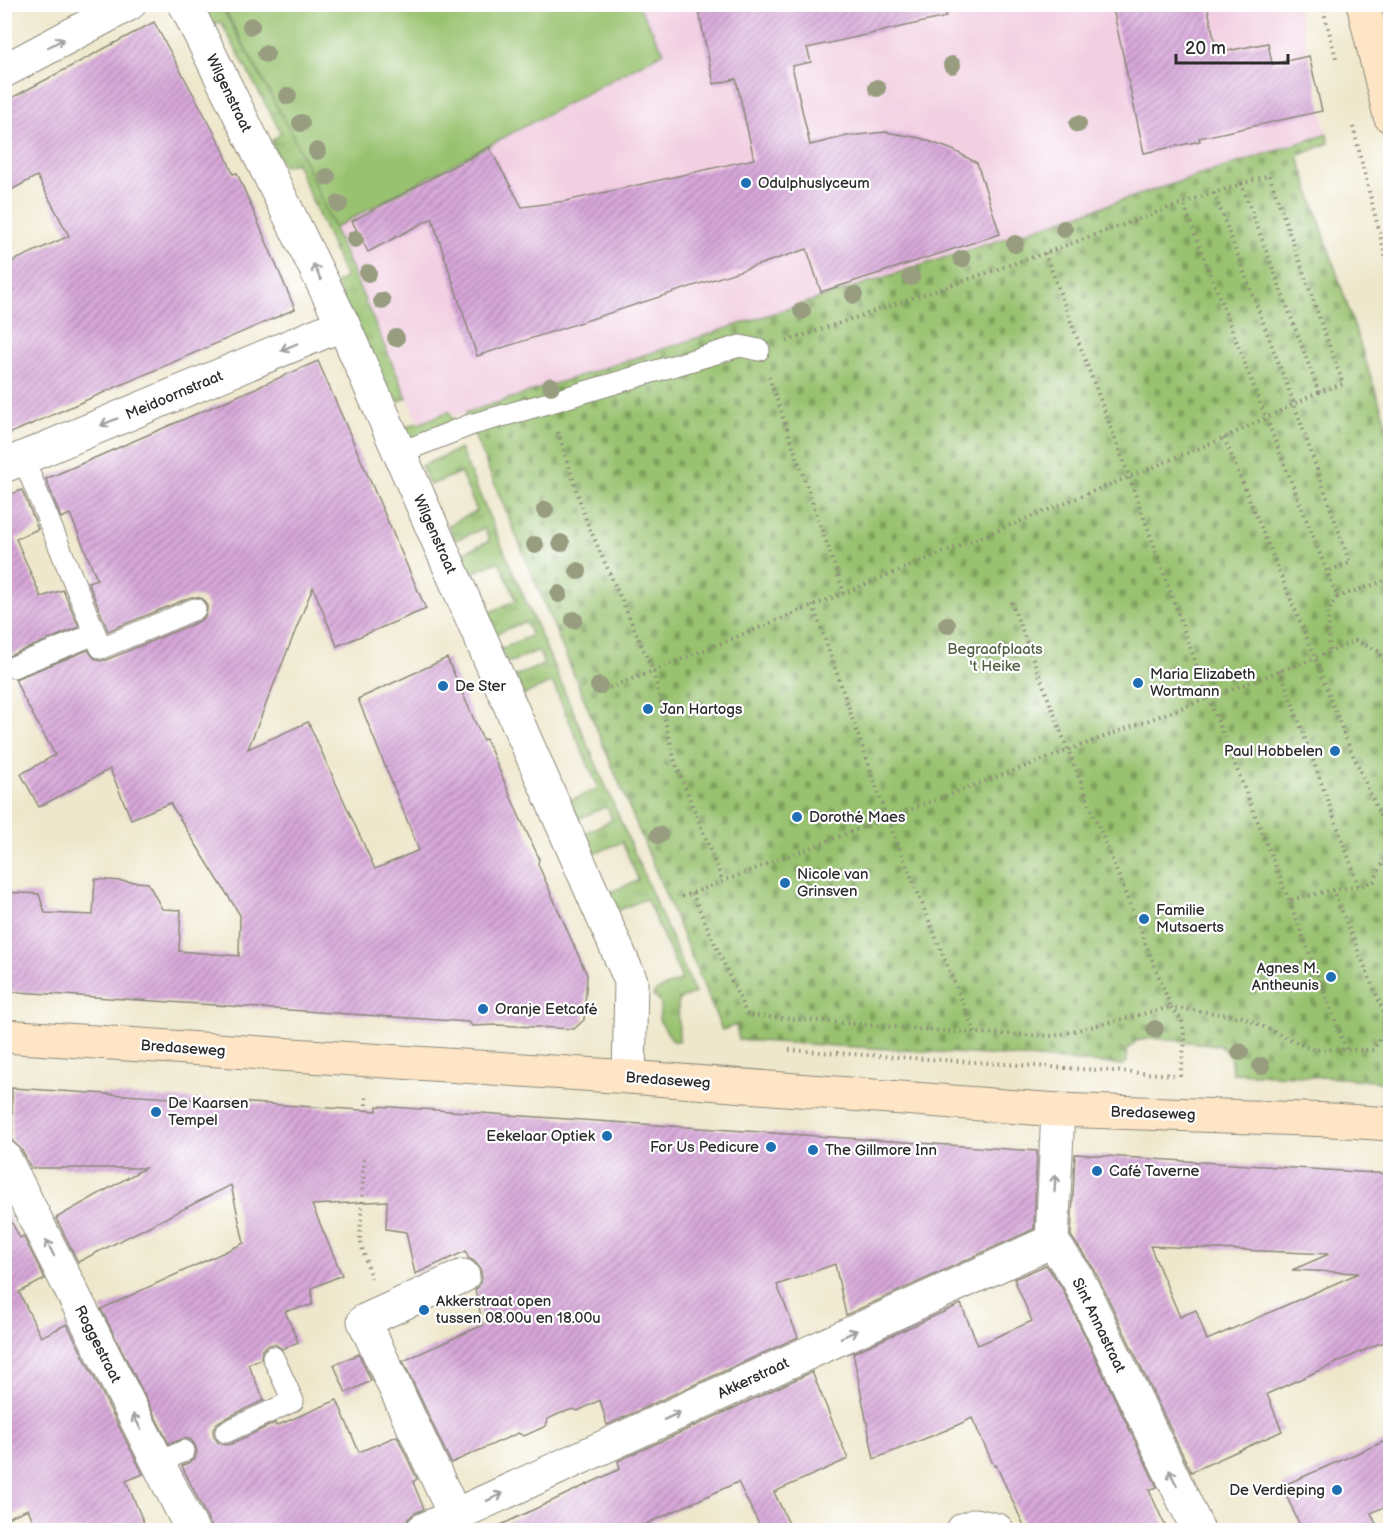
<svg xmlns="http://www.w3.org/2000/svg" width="1395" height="1535" viewBox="0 0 1395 1535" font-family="'Balsamiq Sans',sans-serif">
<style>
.built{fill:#f2cfe1}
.grass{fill:url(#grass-tufts);stroke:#62764d;stroke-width:1.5}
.cemetery{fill:url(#cemetery-stones);stroke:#62764d;stroke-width:1.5}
.pitch{fill:#99c26f;stroke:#62764d;stroke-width:1.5}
.building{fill:url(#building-hatch);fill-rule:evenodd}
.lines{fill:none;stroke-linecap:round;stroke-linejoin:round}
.lane-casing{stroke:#8c897b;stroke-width:23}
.street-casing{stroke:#8c897b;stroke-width:35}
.secondary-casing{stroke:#8c897b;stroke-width:35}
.path{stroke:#8c897b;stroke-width:4;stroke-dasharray:1.5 4.5;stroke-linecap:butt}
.lane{stroke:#fff;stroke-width:21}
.street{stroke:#fff;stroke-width:33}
.secondary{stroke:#fde5c5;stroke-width:33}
.tree{fill:#989d80}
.oneway{stroke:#a0a0a0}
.poi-dot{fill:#1f6fb2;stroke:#fff;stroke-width:2}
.labels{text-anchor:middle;stroke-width:4.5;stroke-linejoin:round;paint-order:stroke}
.street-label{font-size:15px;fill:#2b2b2b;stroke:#fff}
.poi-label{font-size:15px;fill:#2b2b2b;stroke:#fff;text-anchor:start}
.park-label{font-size:15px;fill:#526043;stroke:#fff}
</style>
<defs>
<pattern id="grass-tufts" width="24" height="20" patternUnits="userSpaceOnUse" patternTransform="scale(1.5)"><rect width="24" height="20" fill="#99c26f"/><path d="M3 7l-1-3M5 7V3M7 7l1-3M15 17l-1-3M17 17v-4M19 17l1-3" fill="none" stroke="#7d9e5b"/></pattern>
<pattern id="cemetery-stones" width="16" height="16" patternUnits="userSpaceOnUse" patternTransform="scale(1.5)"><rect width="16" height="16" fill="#99c26f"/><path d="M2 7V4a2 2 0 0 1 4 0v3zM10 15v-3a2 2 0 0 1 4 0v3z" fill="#7d9e5b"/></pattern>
<pattern id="building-hatch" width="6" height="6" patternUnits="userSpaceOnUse" patternTransform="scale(1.5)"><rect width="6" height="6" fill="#d7a7d9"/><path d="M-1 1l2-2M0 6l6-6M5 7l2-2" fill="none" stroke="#af88b0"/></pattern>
</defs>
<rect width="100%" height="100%" fill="#fff"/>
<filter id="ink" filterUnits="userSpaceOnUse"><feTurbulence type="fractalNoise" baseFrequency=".0167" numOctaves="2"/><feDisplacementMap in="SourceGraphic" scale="12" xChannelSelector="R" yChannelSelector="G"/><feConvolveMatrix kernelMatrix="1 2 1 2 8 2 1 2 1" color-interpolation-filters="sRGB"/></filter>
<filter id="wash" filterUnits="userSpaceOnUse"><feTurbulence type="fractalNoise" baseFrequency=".008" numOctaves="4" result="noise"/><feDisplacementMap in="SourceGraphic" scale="24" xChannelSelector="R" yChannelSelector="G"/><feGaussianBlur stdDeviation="1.35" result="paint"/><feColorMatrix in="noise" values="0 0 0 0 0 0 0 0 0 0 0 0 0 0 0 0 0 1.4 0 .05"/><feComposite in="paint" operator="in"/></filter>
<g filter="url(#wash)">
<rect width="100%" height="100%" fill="#eee7cb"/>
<!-- built -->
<path class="built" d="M224,5H1297L1327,134L465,413L454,416L450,409L419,423L294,138L226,12Z"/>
<!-- grass -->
<g class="grass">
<path d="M195,5H222L224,11L294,136L407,398L394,404L335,283L342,280L345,276L296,163L283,166L271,142L281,133L221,22L210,26Z"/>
<path d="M449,411L456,425L412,444L404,428L417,423L419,424Z"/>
<path d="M460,449L695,993L678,1000L679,1041H673L659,1020L661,1004L653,995L657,990L681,980V977L647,900L645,899L617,911L609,894L610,892L637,881L638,879L622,842L593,854L583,834L612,820L608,809L605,807L578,819L570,801L597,789L598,787L553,684L550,683L523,695L515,676L543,665V662L539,652L537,651L508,663L501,649L530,636L531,634L526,623L524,622L495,634L486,614L516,600L500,563L498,562L469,574L460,554L489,541V539L484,528L456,540L454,539L448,525L477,511L461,474L459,473L430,485L421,466Z"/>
</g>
<!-- cemetery -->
<path class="cemetery" d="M1327,134L1329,143L1298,156L1390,435V1083L1343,1078L1232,1073C1231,1058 1231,1053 1218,1045L1152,1038L1136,1041L1126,1051L1127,1062L1123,1065L1070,1060L739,1040L736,1025L722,1030L465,413Z"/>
<!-- pitch -->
<path class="pitch" d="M224,5H638L664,52L334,228L294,138L226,12Z"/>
<g id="blocks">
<!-- building -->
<g class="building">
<path d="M697,4H944L946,17L807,48L811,62L792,66L810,145L847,136L886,132L920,138L953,150L977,163L1000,234L821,292L807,249L477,356L432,218L368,252L352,221L489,147L522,207L566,201L754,159L736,79L714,84Z"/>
<path d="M1112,4H1207L1217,53L1268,43L1272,64L1309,56L1322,111L1199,138L1200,141L1144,153Z"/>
<path d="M154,22L222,147L233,174L237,173L295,309L4,436V265L69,236L37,176L4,194V102Z"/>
<path d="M318,361L426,609L337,646L313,587L248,749L308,722L375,869L419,850L358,699L447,658L483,740L486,739L520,818L539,858L538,864L587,975L584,1020L574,1029L498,1025L472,1026L469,1022L4,991V892L39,894L45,913L93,915L95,879L148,883L162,909L181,910L179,951L239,956L240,915L170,803L131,819L110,769L39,807L21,774L55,755L23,697L15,679L88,650L94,658L100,661L106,660L200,621L205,617L207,611V605L203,599L197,597H191L108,631L88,582L97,579L70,514L61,518L46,479Z"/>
<path d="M22,490L38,529L16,539L41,597L63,590L79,627L4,658V497Z"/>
<path d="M12,1088L377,1111V1106L1037,1151L1034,1229L846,1315L835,1264L777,1285L798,1337L607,1425L600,1400L578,1411L573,1409L561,1413L548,1419L546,1426L524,1436L518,1433L451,1463L403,1361L483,1325L475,1290L479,1286L482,1278L480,1268L474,1261L468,1258L466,1251L415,1274L406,1232L386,1229L387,1201L312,1205L342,1275L312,1288V1305L285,1311L298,1342L282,1349L275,1344L268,1345L262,1350L261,1359L248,1364L264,1400L220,1421L216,1424L213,1430L214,1437L219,1443L225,1445L231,1444L275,1423L276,1426L337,1400L359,1452L397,1436L417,1479L413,1482L424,1509L415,1513L408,1519L405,1530H213L182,1466L190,1462L195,1458L197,1452L195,1445L191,1440L185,1438L169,1444L101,1309L244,1243L231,1185L78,1262L56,1218L145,1168H31L21,1149L12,1141Z"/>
<path d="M1075,1154L1390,1174V1341L1378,1344L1267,1394L1282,1431L1191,1472L1094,1269L1071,1236ZM1150,1246L1329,1254L1292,1270L1359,1273L1207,1340L1196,1310L1180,1317Z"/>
<path d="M4,1208L20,1238L23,1236L45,1279L19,1292L41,1337L67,1324L143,1474L126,1481L147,1530H37L28,1509L4,1519Z"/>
<path d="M1046,1265L1061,1286L1157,1487L1149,1490L1167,1530H1026L996,1465L994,1466L972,1418L949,1429L874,1459L853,1353L961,1304L978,1345L1032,1321L1014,1279Z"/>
<path d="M359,1354L371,1381L346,1393L334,1365Z"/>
<path d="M812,1372L848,1459L774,1492L792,1530H762L738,1482L633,1530H490L620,1469L618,1461Z"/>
<path d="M1390,1439V1504L1371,1513L1379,1530H1302L1282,1486Z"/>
</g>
</g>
</g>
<g filter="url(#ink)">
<use href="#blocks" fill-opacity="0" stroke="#8c897b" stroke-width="1.5"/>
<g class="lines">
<!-- lane casing -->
<g class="lane-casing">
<g id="lane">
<path d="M399,453L470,425L548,403L740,346L759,350"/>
<path d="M23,458L101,648L195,609"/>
<path d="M13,667L95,634"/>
<path d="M226,1432L293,1401L273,1357"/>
<path d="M158,1463L184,1451"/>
</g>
</g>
<!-- street casing -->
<g class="street-casing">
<g id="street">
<path d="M185,4L343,324L631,981L629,1077"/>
<path d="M4,71L129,4"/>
<path d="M4,466L343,324"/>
<path d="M1058,1110L1052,1241L1077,1277L1198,1530"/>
<path d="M4,1157L192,1530"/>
<path d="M455,1516L364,1321L463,1276"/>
<path d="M423,1530L1052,1241"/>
<path d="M963,1530L976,1525L997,1530"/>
</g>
</g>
<!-- secondary casing -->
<g class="secondary-casing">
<g id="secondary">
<path d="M1363,4L1390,116"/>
<path d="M4,1036L629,1077L1058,1110L1332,1120L1390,1124"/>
</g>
</g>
<!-- path -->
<g class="path">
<path d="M1322,4L1337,62"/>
<path d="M1353,127L1390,275"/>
<path d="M1241,183L1319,392L1343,384L1269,175L1183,203L1266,418L1337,597L1328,611L1329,652"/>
<path d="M1214,193L1294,404L1350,563L1328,571"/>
<path d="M1045,253L1129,476L1208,697L1289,900"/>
<path d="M787,341L1045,253L1183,203"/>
<path d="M769,377L844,593"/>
<path d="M558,432L586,520L653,671L1224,438L1319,392"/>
<path d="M1224,438L1315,658L1346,739L1390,838"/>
<path d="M1337,597L1390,579"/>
<path d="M813,605L887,818L975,1033"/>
<path d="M1280,670L1359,886"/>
<path d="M598,692L653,671L675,762L723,882"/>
<path d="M692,893L747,1015L954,1032L1054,1036L1171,1007L1068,750L1010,599"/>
<path d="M682,897L887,818L1315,658L1355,641L1379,651L1390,672"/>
<path d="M1346,1049L1289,900L1333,890L1359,886L1374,881L1390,848"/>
<path d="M789,1050L1174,1075"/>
<path d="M1180,1076L1185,1041L1182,1020L1171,1007L1242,1017L1311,1049L1373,1050L1382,1035L1384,1013L1333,890"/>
<path d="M366,1111V1096"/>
<path d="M364,1159L360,1240L371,1278"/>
</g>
<!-- lane -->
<use href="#lane" class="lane"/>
<!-- street -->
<use href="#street" class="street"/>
<!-- secondary -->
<use href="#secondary" class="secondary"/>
</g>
<!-- trees -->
<g class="tree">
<circle cx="251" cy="26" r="9"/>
<circle cx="266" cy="54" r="9"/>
<circle cx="952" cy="65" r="9"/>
<circle cx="877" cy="88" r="9"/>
<circle cx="288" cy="96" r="9"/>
<circle cx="301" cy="123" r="9"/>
<circle cx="1078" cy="124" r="9"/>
<circle cx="317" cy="151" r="9"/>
<circle cx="327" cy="177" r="9"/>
<circle cx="339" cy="204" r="9"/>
<circle cx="1064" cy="229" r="9"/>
<circle cx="355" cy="239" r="9"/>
<circle cx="1015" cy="244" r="9"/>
<circle cx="962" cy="259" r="9"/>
<circle cx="368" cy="273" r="9"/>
<circle cx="911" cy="277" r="9"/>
<circle cx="854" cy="295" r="9"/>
<circle cx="382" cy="301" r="9"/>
<circle cx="802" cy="311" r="9"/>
<circle cx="396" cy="338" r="9"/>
<circle cx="551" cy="386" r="9"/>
<circle cx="545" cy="510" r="9"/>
<circle cx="561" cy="543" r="9"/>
<circle cx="535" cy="545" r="9"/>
<circle cx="578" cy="571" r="9"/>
<circle cx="559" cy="594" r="9"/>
<circle cx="574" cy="620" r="9"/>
<circle cx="947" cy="625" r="9"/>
<circle cx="599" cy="686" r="9"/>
<circle cx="659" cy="835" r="9"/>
<circle cx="1155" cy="1029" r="9"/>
<circle cx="1240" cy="1052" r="9"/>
<circle cx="1261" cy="1066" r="9"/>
</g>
<!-- one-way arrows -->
<defs><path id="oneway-shaft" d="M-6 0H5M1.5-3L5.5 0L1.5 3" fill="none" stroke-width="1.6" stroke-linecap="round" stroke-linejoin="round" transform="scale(1.5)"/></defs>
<g class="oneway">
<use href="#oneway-shaft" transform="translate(56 43) rotate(-28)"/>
<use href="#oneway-shaft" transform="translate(317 272) rotate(-116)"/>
<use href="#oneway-shaft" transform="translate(289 347) rotate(157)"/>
<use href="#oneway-shaft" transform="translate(109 422) rotate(157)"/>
<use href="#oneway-shaft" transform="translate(1055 1183) rotate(-87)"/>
<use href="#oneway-shaft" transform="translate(50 1248) rotate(-117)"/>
<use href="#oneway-shaft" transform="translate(849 1334) rotate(-25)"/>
<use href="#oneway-shaft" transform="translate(672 1416) rotate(-25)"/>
<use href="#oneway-shaft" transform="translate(137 1422) rotate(-117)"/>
<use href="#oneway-shaft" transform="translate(1173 1478) rotate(-116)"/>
<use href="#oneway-shaft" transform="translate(495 1497) rotate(-25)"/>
</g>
</g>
<!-- markers -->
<g class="poi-dot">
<circle cx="746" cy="183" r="6"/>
<circle cx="1138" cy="683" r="6"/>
<circle cx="443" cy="686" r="6"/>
<circle cx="648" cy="709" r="6"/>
<circle cx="1335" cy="751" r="6"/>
<circle cx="797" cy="817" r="6"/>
<circle cx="785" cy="883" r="6"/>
<circle cx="1144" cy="919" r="6"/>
<circle cx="1331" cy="977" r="6"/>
<circle cx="483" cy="1009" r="6"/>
<circle cx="156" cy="1112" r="6"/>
<circle cx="607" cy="1136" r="6"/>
<circle cx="771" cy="1147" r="6"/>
<circle cx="813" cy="1150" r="6"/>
<circle cx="1097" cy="1171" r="6"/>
<circle cx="424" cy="1310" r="6"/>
<circle cx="1337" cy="1490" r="6"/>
</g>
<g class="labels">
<!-- street labels -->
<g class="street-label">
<text transform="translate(229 93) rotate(64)" y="5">Wilgenstraat</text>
<text transform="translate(174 395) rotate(-23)" y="5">Meidoornstraat</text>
<text transform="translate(435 534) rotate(66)" y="5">Wilgenstraat</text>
<text transform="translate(183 1048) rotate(4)" y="5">Bredaseweg</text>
<text transform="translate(668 1080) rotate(4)" y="5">Bredaseweg</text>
<text transform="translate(1153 1113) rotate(2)" y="5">Bredaseweg</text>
<text transform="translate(1099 1325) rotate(64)" y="5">Sint Annastraat</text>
<text transform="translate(98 1344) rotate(63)" y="5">Roggestraat</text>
<text transform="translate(753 1378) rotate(-25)" y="5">Akkerstraat</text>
</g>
<!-- poi labels -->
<g class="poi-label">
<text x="758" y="188">Odulphuslyceum</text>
<text x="1150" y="679">Maria Elizabeth<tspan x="1150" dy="17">Wortmann</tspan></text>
<text x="455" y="691">De Ster</text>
<text x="660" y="714">Jan Hartogs</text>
<text x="1323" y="756" text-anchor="end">Paul Hobbelen</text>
<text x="809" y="822">Dorothé Maes</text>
<text x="797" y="879">Nicole van<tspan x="797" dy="17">Grinsven</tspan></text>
<text x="1156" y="915">Familie<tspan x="1156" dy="17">Mutsaerts</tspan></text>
<text x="1319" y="973" text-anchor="end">Agnes M.<tspan x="1319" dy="17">Antheunis</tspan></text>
<text x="495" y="1014">Oranje Eetcafé</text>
<text x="168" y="1108">De Kaarsen<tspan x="168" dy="17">Tempel</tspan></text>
<text x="595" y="1141" text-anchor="end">Eekelaar Optiek</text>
<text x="759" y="1152" text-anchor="end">For Us Pedicure</text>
<text x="825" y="1155">The Gillmore Inn</text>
<text x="1109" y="1176">Café Taverne</text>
<text x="436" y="1306">Akkerstraat open<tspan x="436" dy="17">tussen 08.00u en 18.00u</tspan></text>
<text x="1325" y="1495" text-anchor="end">De Verdieping</text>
</g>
<!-- park labels -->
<g class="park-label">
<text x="995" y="654">Begraafplaats<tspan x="995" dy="17">'t Heike</tspan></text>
</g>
</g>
<!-- margin -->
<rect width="1395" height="1535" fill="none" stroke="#fff" stroke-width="24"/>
<!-- scale -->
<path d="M1176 54v9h112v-9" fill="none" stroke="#2b2b2b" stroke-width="3"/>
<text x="1185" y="54" font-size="18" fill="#2b2b2b" stroke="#ffffff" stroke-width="4.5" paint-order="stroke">20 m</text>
</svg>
